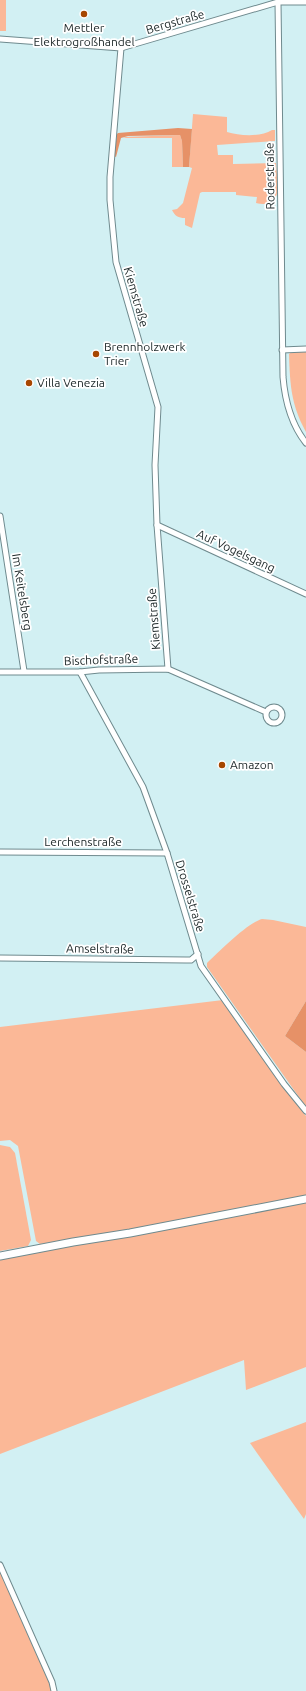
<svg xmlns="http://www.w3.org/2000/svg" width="306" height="1691" viewBox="0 0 306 1691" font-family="Ubuntu,sans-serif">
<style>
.green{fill:#fbb897}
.forest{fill:#e69167}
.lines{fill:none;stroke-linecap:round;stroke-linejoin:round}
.minor-casing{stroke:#6f8a8e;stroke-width:7}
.secondary-casing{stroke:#6f8a8e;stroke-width:9}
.minor{stroke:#fff;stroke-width:5}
.secondary{stroke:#fff;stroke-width:7}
.poi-dot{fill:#a74600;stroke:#fff;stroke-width:1.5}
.labels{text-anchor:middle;stroke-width:3.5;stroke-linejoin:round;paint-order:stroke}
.street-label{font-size:12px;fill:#1b2627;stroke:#fff}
.poi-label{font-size:12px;fill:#1b2627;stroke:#fff;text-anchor:start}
</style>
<rect width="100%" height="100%" fill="#d2f0f3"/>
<!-- green -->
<g class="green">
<rect x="0" y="0" width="6" height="31"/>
<path d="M193,114L227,117V132C240,136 261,137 272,130H275V141L217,145L218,155H233V164L276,163C277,181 285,210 256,203L257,197L236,195V192H202L200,193L192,228L185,225V218C178,218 175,216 172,210L177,209L183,203L192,168L189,167Z"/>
<path d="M180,135L182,141L183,167H172V138H126L123,137Z"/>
<path d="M292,352H306V432C291,405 290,385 289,354Z"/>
<path d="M262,919L273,920L306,927V1001L285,1036L306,1052V1107L207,967V963C219,952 247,923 262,919Z"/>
<path d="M223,1000L265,1061L306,1116V1197L174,1222L40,1244L36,1241L18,1146L10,1140L0,1141V1027Z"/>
<path d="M0,1145L10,1147L15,1153L31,1240L28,1246L0,1251Z"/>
<path d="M306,1202V1367L246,1390L244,1360L0,1454V1258Z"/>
<path d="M306,1422V1514L304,1519L250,1443Z"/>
<path d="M0,1570L50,1683L53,1691H0Z"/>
</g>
<!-- forest -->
<g class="forest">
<path d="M178,128L192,129L189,167H183L182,141L180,135L128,136L121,138L116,157L114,156L117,134L118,133Z"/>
<path d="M306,1001V1052L285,1036Z"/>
</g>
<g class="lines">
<!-- minor casing -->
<g class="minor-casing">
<g id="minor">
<path d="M278,2L283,377C285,401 291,424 306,443"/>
<path d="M0,39L121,48L278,2H306"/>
<path d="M121,48L110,177V200L116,262L158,407L155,465L157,525L168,669"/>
<path d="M282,350L306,349"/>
<path d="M0,516L24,671"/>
<path d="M157,525L306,594"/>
<path d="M0,672H80L99,670L168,669L266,712"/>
<path d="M80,672L143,787L167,853L201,966L284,1084L306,1111"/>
<circle cx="274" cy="715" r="8"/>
<path d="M0,852L167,853"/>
<path d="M0,958L186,960H191L198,954"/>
<path d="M0,1565L52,1682L54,1691"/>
</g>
</g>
<!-- secondary casing -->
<g class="secondary-casing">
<path id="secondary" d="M0,1256L73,1242L130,1233L306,1199"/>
</g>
<!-- minor -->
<use href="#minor" class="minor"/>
<!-- secondary -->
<use href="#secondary" class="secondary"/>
</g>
<!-- markers -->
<g class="poi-dot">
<circle cx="84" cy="14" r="4"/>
<circle cx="96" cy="354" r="4"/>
<circle cx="29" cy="383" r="4"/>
<circle cx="222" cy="765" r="4"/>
</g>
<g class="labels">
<!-- street labels -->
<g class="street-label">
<text transform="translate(175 22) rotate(-16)" y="4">Bergstraße</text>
<text transform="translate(270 176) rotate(-91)" y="4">Roderstraße</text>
<text transform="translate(136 297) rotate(74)" y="4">Kiemstraße</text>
<text transform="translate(236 551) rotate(25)" y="4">Auf Vogelsgang</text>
<text transform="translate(22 592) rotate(81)" y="4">Im Keitelsberg</text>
<text transform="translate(154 619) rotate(-94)" y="4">Kiemstraße</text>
<text transform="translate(101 660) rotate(-2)" y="4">Bischofstraße</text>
<text x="83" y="846">Lerchenstraße</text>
<text transform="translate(190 896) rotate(73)" y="4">Drosselstraße</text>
<text transform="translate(100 949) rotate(1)" y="4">Amselstraße</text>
</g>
<!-- poi labels -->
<g class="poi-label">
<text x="84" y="32" text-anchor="middle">Mettler<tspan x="84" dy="14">Elektrogroßhandel</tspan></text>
<text x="104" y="351">Brennholzwerk<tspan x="104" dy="14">Trier</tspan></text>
<text x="37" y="387">Villa Venezia</text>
<text x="230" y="769">Amazon</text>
</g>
</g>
</svg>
